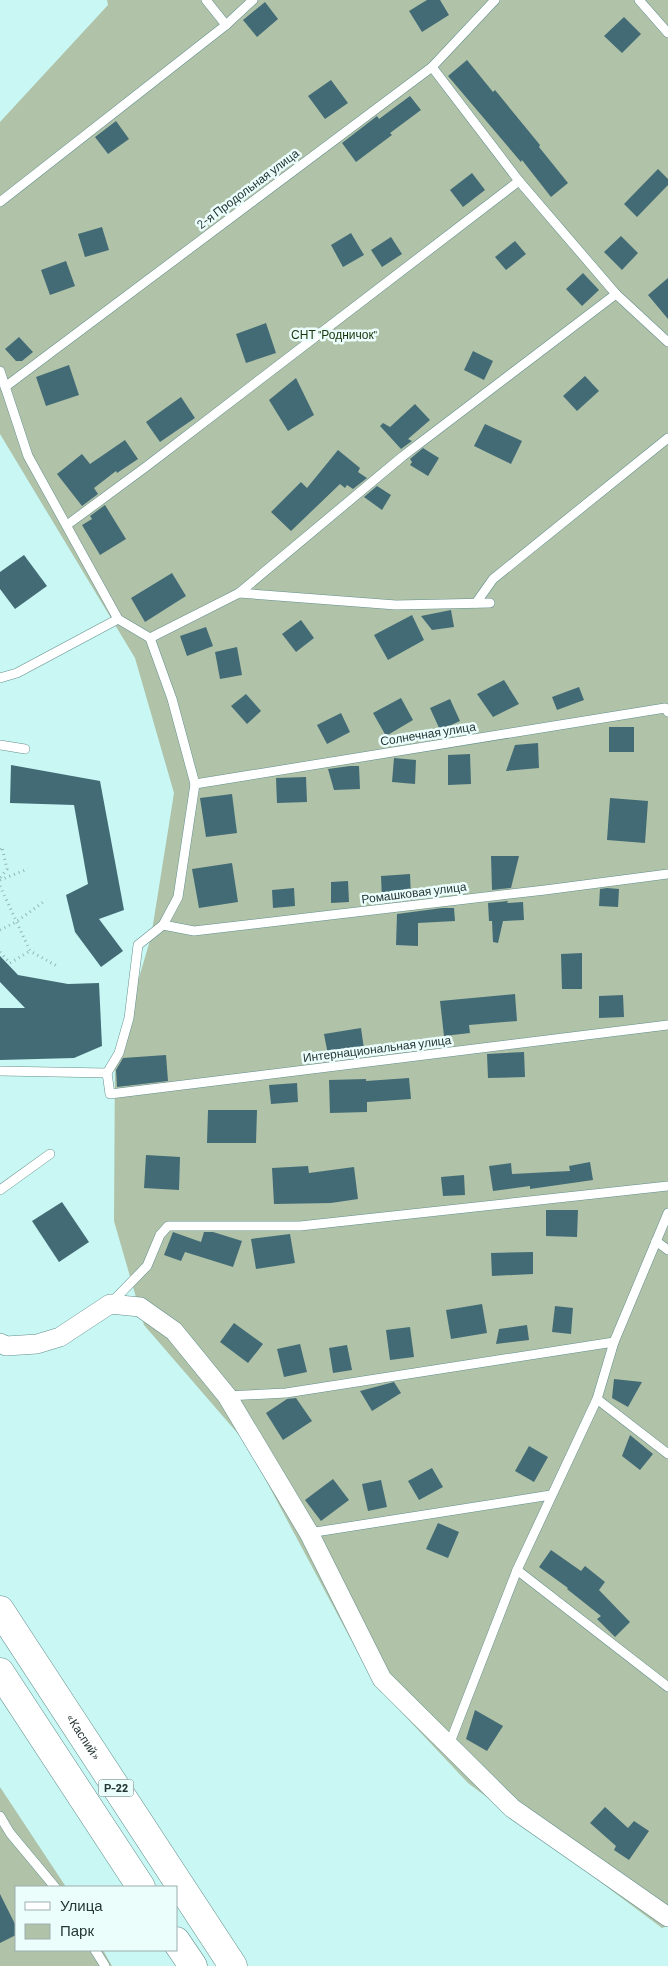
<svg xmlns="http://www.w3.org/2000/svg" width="668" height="1966" viewBox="0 0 668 1966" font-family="Barlow,sans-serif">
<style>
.green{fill:#b0c2a8}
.building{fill:#436b76}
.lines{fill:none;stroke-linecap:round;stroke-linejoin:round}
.service-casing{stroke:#638f8c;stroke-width:10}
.minor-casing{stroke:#638f8c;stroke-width:20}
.trunk-casing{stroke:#638f8c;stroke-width:29}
.path{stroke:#92b7b5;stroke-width:3;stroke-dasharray:1 4;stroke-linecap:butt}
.service{stroke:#fff;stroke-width:9}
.minor{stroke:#fff;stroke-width:19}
.trunk{stroke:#fff;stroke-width:28}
.labels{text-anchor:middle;stroke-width:5;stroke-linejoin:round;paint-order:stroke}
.shield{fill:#ecfefc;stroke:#617371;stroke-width:1}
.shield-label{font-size:11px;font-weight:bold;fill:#253736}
.street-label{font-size:12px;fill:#253736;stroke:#ecfefc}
.park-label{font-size:12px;fill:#1b350b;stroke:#ecfefc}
</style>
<rect width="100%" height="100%" fill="#c8f7f4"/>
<!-- green -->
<g class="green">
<path d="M107,0H668V1926L662,1928L468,1783L374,1683L246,1443L144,1325L114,1221L115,1059L151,937L174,793L135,658L0,434V122L108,5Z"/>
<path d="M0,1787L66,1887H16V1950H103L112,1966H0Z"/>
</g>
<!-- building -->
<g class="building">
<path d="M427,0H440L449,15L422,32L409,11Z"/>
<path d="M265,2L278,19L257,37L243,20Z"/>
<path d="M624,17L641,34L622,53L604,36Z"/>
<path d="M467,60L493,92L495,90L540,145L539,147L568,183L551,197L522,160L521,162L448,76Z"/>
<path d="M331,80L348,103L325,119L308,96Z"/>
<path d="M410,96L421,110L390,133L392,135L356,162L342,143L377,116L379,119Z"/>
<path d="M116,121L129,139L108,154L95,137Z"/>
<path d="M658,169L668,179V185L637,217L624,204Z"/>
<path d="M472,173L485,190L463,207L450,190Z"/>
<path d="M102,227L109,250L85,257L78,234Z"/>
<path d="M351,233L364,255L343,267L331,245Z"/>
<path d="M621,236L638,253L622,270L604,252Z"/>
<path d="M391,237L402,254L382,267L371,250Z"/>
<path d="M515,241L526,254L506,270L495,257Z"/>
<path d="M66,261L75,286L50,295L41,270Z"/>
<path d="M583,273L599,290L582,306L566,289Z"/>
<path d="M668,278V319L648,295Z"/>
<path d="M266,323L276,353L246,363L236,334Z"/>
<path d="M19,337L33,352L22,361H16L5,349Z"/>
<path d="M473,351L493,361L484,380L464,370Z"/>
<path d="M69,365L79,395L46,406L36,377Z"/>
<path d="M585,376L599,391L577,411L563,396Z"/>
<path d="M296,378L314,415L288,431L269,400Z"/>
<path d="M181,397L195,418L160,442L146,422Z"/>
<path d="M415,404L430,420L408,439L412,441L401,449L380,426L383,423L390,427Z"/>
<path d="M485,424L522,441L511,464L474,446Z"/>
<path d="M125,440L138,459L117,473L116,471L94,488L98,494L82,506L57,474L82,454L90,464Z"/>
<path d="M423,448L439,458L428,476L410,465L412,462L410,459Z"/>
<path d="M338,450L360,468L358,472L367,478L353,489L347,485L345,488L340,484L291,531L271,512L301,482L307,488Z"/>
<path d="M377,486L391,495L382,510L364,497Z"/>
<path d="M105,505L126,539L100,555L82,525L92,519L90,516Z"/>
<path d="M24,555L47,586L15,609L0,589V572Z"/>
<path d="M172,573L186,596L145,622L131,598Z"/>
<path d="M451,610L454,627L432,630L421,616Z"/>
<path d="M412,615L424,640L388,660L374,635Z"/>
<path d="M301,620L314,638L296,652L282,634Z"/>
<path d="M206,627L213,646L187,656L180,636Z"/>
<path d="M237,647L242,675L220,679L215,652Z"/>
<path d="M504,680L519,704L493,717L477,694Z"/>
<path d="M579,687L584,700L557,710L552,697Z"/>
<path d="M246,694L261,711L247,724L231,706Z"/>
<path d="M401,698L413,720L386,736L373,713Z"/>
<path d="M450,699L460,721L440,730L430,708Z"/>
<path d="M341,713L350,732L327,744L317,725Z"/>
<rect x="609" y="727" width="25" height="25"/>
<path d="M538,743L539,768L506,771L515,745Z"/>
<path d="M470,754L471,784L448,785V755Z"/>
<path d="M394,758L416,760L415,784L392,782Z"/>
<path d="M11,765L100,781L124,910L99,919L123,951L101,967L75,932L66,895L88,884L74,805L10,803Z"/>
<path d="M350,766H359L360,789L334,790L328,769Z"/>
<path d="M306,777L307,802L277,803L276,778Z"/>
<path d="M232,794L237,833L206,837L200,798Z"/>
<path d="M610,798L648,801L645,843L607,840Z"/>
<path d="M491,856H519L511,888L492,890Z"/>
<path d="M232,863L238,902L199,908L192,869Z"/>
<path d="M410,874L411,899L398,901V899H382L381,876Z"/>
<path d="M348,881L349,902L331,903V882Z"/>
<path d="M294,888L295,906L273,908L272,890Z"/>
<path d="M607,888L619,889L618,907L599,906L600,889Z"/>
<path d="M508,901L507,903L523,902L524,920L503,921L498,943L493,942L492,921H489L488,903Z"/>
<path d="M442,908H454L455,921L418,923V946L396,945L397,914Z"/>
<path d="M582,953V989H562L561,954Z"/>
<path d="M0,956L18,975L68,984L99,983L102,1046L74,1058L0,1060V1008H25L0,982Z"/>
<path d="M515,994L517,1021L469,1025L470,1033L444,1036L440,1001Z"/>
<path d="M623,995L624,1017L599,1018V996Z"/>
<path d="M361,1028L364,1049L328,1055L324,1034Z"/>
<path d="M524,1052L525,1077L488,1078L487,1054Z"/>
<path d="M166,1055L168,1081L117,1087L116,1070L123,1058Z"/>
<path d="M409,1078L411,1099L367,1102V1112L330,1113L329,1080L366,1079V1081Z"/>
<path d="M297,1083L298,1102L271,1104L269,1085Z"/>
<path d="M208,1110H257L256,1143H207Z"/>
<path d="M146,1155L180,1157L179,1190L144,1188Z"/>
<path d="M590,1162L593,1180L530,1189V1186L493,1191L489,1166L511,1163L512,1174L570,1171L569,1166Z"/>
<path d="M308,1166L309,1173L354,1167L358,1199L331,1203L274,1204L272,1168Z"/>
<path d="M464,1175L465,1195L443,1196L441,1177Z"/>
<path d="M62,1202L89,1242L59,1262L32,1221Z"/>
<path d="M546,1210H578L577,1237L546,1236Z"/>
<path d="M173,1232L201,1242L204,1232H213L242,1241L233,1267L185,1252L181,1261L164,1255Z"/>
<path d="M290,1234L295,1263L256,1269L251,1239Z"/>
<path d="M533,1252V1274L492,1276L491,1253Z"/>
<path d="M482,1304L487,1333L451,1339L446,1310Z"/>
<path d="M555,1306L573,1308L571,1334L552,1332Z"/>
<path d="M234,1323L263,1344L248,1363L220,1342Z"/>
<path d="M527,1325L529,1340L496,1344L499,1329Z"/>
<path d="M410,1327L414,1357L390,1360L386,1330Z"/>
<path d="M300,1344L307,1372L284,1377L277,1349Z"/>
<path d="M347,1345L352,1370L333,1373L329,1348Z"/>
<path d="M614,1379L642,1382L628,1407L612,1398Z"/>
<path d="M394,1382L401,1393L372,1411L360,1391Z"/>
<path d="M296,1398L312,1421L283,1440L266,1413L287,1399Z"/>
<path d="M630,1435L653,1454L640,1470L622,1456Z"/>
<path d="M529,1446L548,1457L534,1482L515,1471Z"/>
<path d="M432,1468L443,1487L419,1500L408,1481Z"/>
<path d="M333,1479L349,1500L321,1521L305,1500Z"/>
<path d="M381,1480L387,1507L368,1511L362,1484Z"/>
<path d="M438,1523L459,1532L448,1558L426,1549Z"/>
<path d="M551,1550L581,1571L585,1566L605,1582L599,1590L630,1622L615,1637L597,1619L601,1616L567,1589L568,1588L539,1567Z"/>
<path d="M475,1710L503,1726L487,1751L466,1739Z"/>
<path d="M605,1807L628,1828L634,1821L649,1831L629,1860L614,1850L616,1846L590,1823Z"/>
<path d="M0,1894L16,1926V1935L0,1943Z"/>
</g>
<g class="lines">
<!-- service casing -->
<g class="service-casing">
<g id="service">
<path d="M206,0L226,25"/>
<path d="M639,0L668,33"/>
<path d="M432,67L519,181L616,294L668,342"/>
<path d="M0,202L226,25L253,0"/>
<path d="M0,371L28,456L118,619L150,638L172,699L195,784L178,897L163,925L138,945L129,1018L119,1053L107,1073"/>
<path d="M5,387L432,67L495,0"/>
<path d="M67,525L147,466L519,181"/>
<path d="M239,593L403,456L616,294"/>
<path d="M476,603L493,579L668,438"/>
<path d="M150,638L239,593L396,605L490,603"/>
<path d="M0,678L17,673L118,619"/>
<path d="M0,745L25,749"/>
<path d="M195,784L665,708L668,712"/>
<path d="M163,925L194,931L545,890L668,874"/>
<path d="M0,1071L107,1073"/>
<path d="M107,1073L110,1094L668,1025"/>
<path d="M0,1190L50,1154"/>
<path d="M656,1241L668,1250"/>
<path d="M111,1303L147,1266L160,1235L168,1226H300L668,1186"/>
<path d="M227,1396L286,1393L614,1342"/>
<path d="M597,1399L668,1454"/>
<path d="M309,1533L551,1495"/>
<path d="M517,1570L668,1687"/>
<path d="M449,1745L517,1570L597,1399L614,1342L668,1213"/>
<path d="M0,1816L10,1833L55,1887"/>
<path d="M95,1950L105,1966"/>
</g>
</g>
<!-- minor casing -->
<g class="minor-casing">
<path id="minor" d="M0,1343L6,1346L37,1344L60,1337L110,1304L140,1307L174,1331L227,1396L309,1533L382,1679L512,1808L668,1917"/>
</g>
<!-- trunk casing -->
<g class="trunk-casing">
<g id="trunk">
<path id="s1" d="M0,1610L233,1966"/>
<path d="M0,1672L141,1887"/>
<path d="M176,1941L193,1966"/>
</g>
</g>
<!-- path -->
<g class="path">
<path d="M0,849L2,847L7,869L0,878"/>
<path d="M0,880L28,869"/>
<path d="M0,886L30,951L57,966"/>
<path d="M0,930L16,922L46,900"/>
<path d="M0,952L10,963L30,951"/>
</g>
<!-- service -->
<use href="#service" class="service"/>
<!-- minor -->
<use href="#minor" class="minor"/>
<!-- trunk -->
<use href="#trunk" class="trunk"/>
</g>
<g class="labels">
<!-- shield labels -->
<rect class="shield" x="98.5" y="1779.5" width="35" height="17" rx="4"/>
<g class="shield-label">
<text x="116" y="1792">Р-22</text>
</g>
<!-- street labels -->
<g class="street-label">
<text transform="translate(248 189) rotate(-37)" y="4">2-я Продольная улица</text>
<text transform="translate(428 734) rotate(-9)" y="4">Солнечная улица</text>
<text transform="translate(414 893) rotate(-7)" y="4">Ромашковая улица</text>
<text transform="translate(377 1049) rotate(-7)" y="4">Интернациональная улица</text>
<text dy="4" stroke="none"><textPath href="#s1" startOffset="152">«Каспий»</textPath></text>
</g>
<!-- park labels -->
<g class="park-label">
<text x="334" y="339">СНТ "Родничок"</text>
</g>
</g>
<!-- legend -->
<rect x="15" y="1886" width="162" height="65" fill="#ecfefc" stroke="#9caead"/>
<rect x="25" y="1902" width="25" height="8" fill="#ffffff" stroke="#9caead"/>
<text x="60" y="1911" font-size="15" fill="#253736">Улица</text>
<rect x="25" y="1924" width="25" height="15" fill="#b0c2a8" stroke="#9caead"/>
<text x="60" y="1936" font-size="15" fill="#253736">Парк</text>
</svg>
